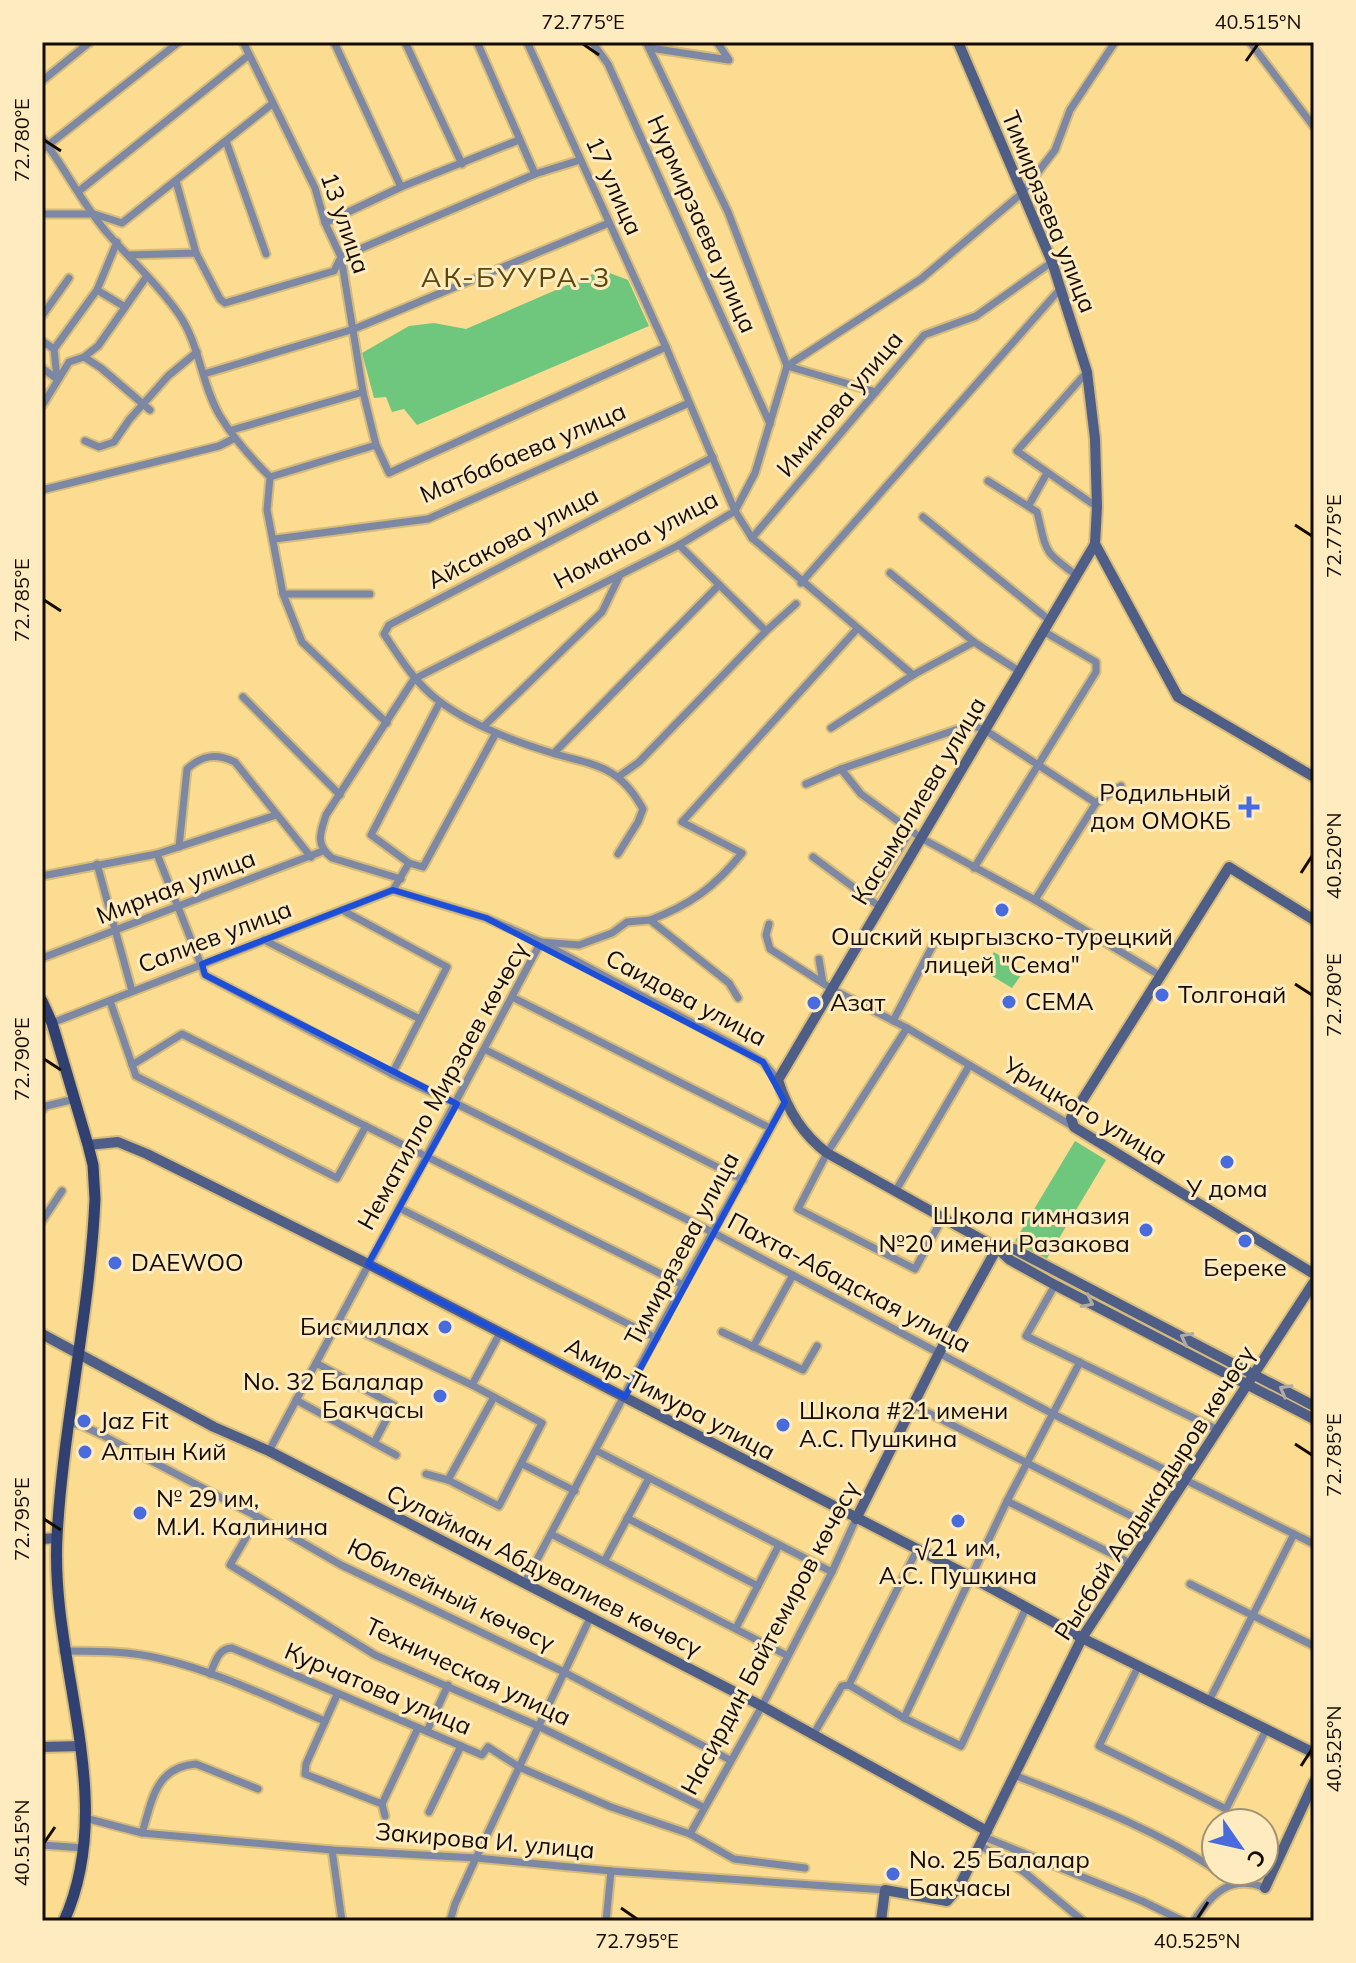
<svg xmlns="http://www.w3.org/2000/svg" width="1356" height="1963" viewBox="0 0 1356 1963" font-family="Mulish,sans-serif">
<style>
.green{fill:#6fc67d}
.lines{fill:none;stroke-linecap:round;stroke-linejoin:round}
.stream{stroke:#3cd5e8;stroke-width:2}
.street-casing{stroke:#d6bb7a;stroke-width:11}
.secondary-casing{stroke:#d6bb7a;stroke-width:14}
.primary-casing{stroke:#d6bb7a;stroke-width:15}
.street{stroke:#7d88a5;stroke-width:7}
.secondary{stroke:#4f5e87;stroke-width:10}
.primary{stroke:#2f4071;stroke-width:11}
.oneway{stroke:#afaca6}
.marked{fill:none;stroke:#1d4ed8;stroke-width:6;stroke-linejoin:round}
.ticks{fill:none;stroke:#150c00;stroke-width:3}
.poi-dot{fill:#486bde;stroke:#feebbf;stroke-width:3}
.labels{text-anchor:middle;stroke-width:6;stroke-linejoin:round;paint-order:stroke}
.street-label{font-size:24px;fill:#150c00;stroke:#feebbf}
.poi-label{font-size:24px;fill:#150c00;stroke:#feebbf;text-anchor:start}
.quarter-label{font-size:28px;letter-spacing:2px;fill:#5b4606;stroke:#feebbf}
.neatline{fill:none;stroke:#150c00;stroke-width:3}
.ticks-label{font-size:20px;text-anchor:middle;fill:#150c00}
</style>
<rect width="100%" height="100%" fill="#fbdc91"/>
<!-- green -->
<g class="green">
<path d="M602,270L628,280L649,326L417,425L404,409L392,412L386,397L374,398L362,353L409,326L434,323L466,329Z"/>
<path d="M994,952L1024,971L1012,988L982,970Z"/>
<path d="M1075,1141L1106,1160L1046,1260L1015,1241Z"/>
</g>
<g class="lines">
<!-- stream -->
<path class="stream" d="M1071,1284L1243,1375"/>
<!-- street casing -->
<g class="street-casing">
<g id="street">
<path d="M243,42L315,188L325,223L341,257L363,392L376,445L389,473L666,347"/>
<path d="M334,42L401,187"/>
<path d="M405,42L462,164"/>
<path d="M477,42L535,174"/>
<path d="M527,42L666,347L735,511L752,538L913,675"/>
<path d="M592,42L608,64L770,424"/>
<path d="M646,42L728,212L787,366"/>
<path d="M1250,42L1314,127"/>
<path d="M650,48L729,60L717,42"/>
<path d="M42,81L90,42"/>
<path d="M42,138C66,169 83,206 109,235C132,261 158,284 178,313C200,344 201,384 220,416C234,439 250,457 270,477L267,510L283,594L302,642L387,723"/>
<path d="M226,141L266,254"/>
<path d="M42,150L179,42"/>
<path d="M176,181L196,253"/>
<path d="M79,191L249,55"/>
<path d="M42,214H94L122,223L272,104"/>
<path d="M325,223L401,187L519,140"/>
<path d="M130,255L196,253L220,299L225,303L334,271L341,257L535,174L580,160"/>
<path d="M97,290L125,307"/>
<path d="M42,316L69,278"/>
<path d="M42,341L54,349"/>
<path d="M84,357L98,346L147,276"/>
<path d="M787,366L876,392"/>
<path d="M42,368L57,379"/>
<path d="M1087,372L1017,451L1097,507"/>
<path d="M204,374L354,329L609,223"/>
<path d="M57,379L54,349L97,290L117,242"/>
<path d="M42,406L69,362L84,357L101,368L150,410"/>
<path d="M232,430L363,392"/>
<path d="M85,441L99,447L114,442L129,420L168,376L197,352"/>
<path d="M270,477L376,445"/>
<path d="M988,481L1037,512C1047,552 1042,550 1076,575"/>
<path d="M42,490L219,446L233,439"/>
<path d="M1029,505L1047,473"/>
<path d="M923,517L1049,620"/>
<path d="M752,538L924,335L976,316L1052,262"/>
<path d="M275,539L428,519L689,403"/>
<path d="M679,545L766,631"/>
<path d="M890,573L974,642L1019,671"/>
<path d="M801,583L1061,288"/>
<path d="M283,594H370"/>
<path d="M243,697L340,795"/>
<path d="M484,726L602,612L620,575"/>
<path d="M831,728L913,675L974,642"/>
<path d="M554,753L719,585"/>
<path d="M618,777L639,762L766,631L796,604"/>
<path d="M806,784L841,769"/>
<path d="M1096,803L985,730L970,725L841,769L861,794L921,838L1035,900L1161,976"/>
<path d="M179,847L187,769C202,755 216,753 235,762L311,857"/>
<path d="M157,854L205,975L392,1074L457,1104L714,1233L1053,1414L1314,1544"/>
<path d="M618,854L638,822L643,809C618,764 595,766 552,753C513,741 471,725 439,701C415,683 400,658 384,634L389,625L713,457"/>
<path d="M813,857L880,907"/>
<path d="M409,863L371,835L440,702"/>
<path d="M97,864L132,991"/>
<path d="M974,868L1096,672V662L1043,631"/>
<path d="M42,876L157,854L276,815"/>
<path d="M401,879L332,858C315,845 320,833 326,815L414,679L679,545L735,511L755,473L787,366L921,279L1021,194L1055,150L1070,110L1115,42"/>
<path d="M393,890L486,918L541,942L743,1050L763,1062L778,1080"/>
<path d="M869,898L911,830"/>
<path d="M1035,900L1096,803L1121,786"/>
<path d="M342,910L447,967L392,1074"/>
<path d="M650,920C690,905 715,887 742,853L682,822L857,629"/>
<path d="M769,924L766,935L770,949L832,989L907,1028L1074,1127"/>
<path d="M264,940L420,1019"/>
<path d="M42,958L323,851"/>
<path d="M819,959L823,983"/>
<path d="M512,997L770,1128"/>
<path d="M110,1001L136,1076L337,1178L366,1126"/>
<path d="M893,1021L934,943"/>
<path d="M52,1023L393,890L409,863L423,867L496,733"/>
<path d="M907,1028L827,1153L798,1209L915,1269L943,1217"/>
<path d="M486,1050L743,1180"/>
<path d="M132,1065L182,1034L683,1285"/>
<path d="M42,1110L46,1106L75,1099"/>
<path d="M895,1192L969,1066"/>
<path d="M399,1208L656,1338"/>
<path d="M42,1221L62,1191"/>
<path d="M1055,1285L1026,1336L1218,1430"/>
<path d="M339,1321L472,1385L542,1423L499,1506L448,1480L426,1474"/>
<path d="M722,1332L803,1370L817,1346"/>
<path d="M753,1347L793,1275"/>
<path d="M316,1363L394,1405L374,1443"/>
<path d="M472,1385L500,1333"/>
<path d="M296,1400L396,1455"/>
<path d="M913,1405L1153,1527"/>
<path d="M69,1423L81,1425L102,1435L258,1517L341,1565L564,1672L730,1760"/>
<path d="M269,1451L541,942L579,945L612,933L627,922L650,920L729,983L738,998"/>
<path d="M597,1451L832,1572"/>
<path d="M522,1464L575,1491"/>
<path d="M448,1480L494,1397"/>
<path d="M1007,1501L1130,1563"/>
<path d="M258,1517L230,1565L375,1655L538,1726L703,1807"/>
<path d="M627,1518L758,1586"/>
<path d="M551,1534L788,1656"/>
<path d="M605,1560L649,1478"/>
<path d="M524,1584L683,1285L785,1102"/>
<path d="M1190,1584L1314,1646"/>
<path d="M736,1628L779,1545"/>
<path d="M63,1651C96,1651 130,1651 162,1659C218,1672 272,1699 325,1721"/>
<path d="M1138,1667L1099,1746L1226,1809L1266,1730"/>
<path d="M210,1674C215,1663 218,1648 232,1648L482,1755L488,1747L519,1767L611,1807L690,1834L734,1859L805,1868"/>
<path d="M849,1685L904,1718L961,1746L1026,1608"/>
<path d="M849,1685L917,1550"/>
<path d="M337,1695L306,1764L305,1774L382,1804L385,1816"/>
<path d="M1209,1701L1294,1534"/>
<path d="M904,1718L1007,1501L1080,1362"/>
<path d="M427,1731L448,1685"/>
<path d="M813,1735L842,1686L849,1685"/>
<path d="M1014,1775C1084,1803 1153,1828 1216,1870"/>
<path d="M382,1804L418,1728"/>
<path d="M429,1812L461,1746"/>
<path d="M85,1818L142,1833L332,1850L476,1858L611,1871L885,1890"/>
<path d="M142,1833C152,1801 155,1767 196,1764L258,1789"/>
<path d="M690,1834L762,1706L832,1572L856,1519"/>
<path d="M984,1837L1142,1901L1183,1921"/>
<path d="M42,1845L84,1848"/>
<path d="M981,1846L1024,1872L1083,1921"/>
<path d="M332,1850L342,1921"/>
<path d="M1217,1871L1233,1883"/>
<path d="M450,1921L455,1904L476,1858L590,1618"/>
<path d="M606,1921L611,1871"/>
<path d="M1194,1921C1212,1893 1231,1874 1265,1888"/>
</g>
</g>
<!-- secondary casing -->
<g class="secondary-casing">
<g id="secondary">
<path d="M958,42L1052,262L1087,372L1095,439L1097,507L1095,544L778,1080C787,1109 802,1134 827,1153L997,1248L1010,1260L1055,1285L1314,1419"/>
<path d="M1095,544L1178,697L1314,777"/>
<path d="M1314,920L1229,867L1071,1118L1074,1127L1314,1274"/>
<path d="M88,1145L118,1142L147,1154L368,1264L971,1577L1082,1638L1314,1753"/>
<path d="M997,1248L1014,1249L1314,1406"/>
<path d="M42,1334L214,1427L269,1451L762,1706L987,1831"/>
<path d="M856,1519L938,1355L997,1248"/>
<path d="M42,1539L57,1538"/>
<path d="M42,1747L81,1746"/>
<path d="M1265,1888L1314,1782"/>
<path d="M881,1921L885,1890L947,1901L959,1887L1082,1638L1314,1282"/>
</g>
</g>
<!-- primary casing -->
<g class="primary-casing">
<path id="primary" d="M42,1001L52,1023L88,1145L93,1165L95,1199C90,1313 63,1424 57,1537C50,1665 119,1798 64,1921"/>
</g>
<!-- street -->
<use href="#street" class="street"/>
<!-- secondary -->
<use href="#secondary" class="secondary"/>
<!-- primary -->
<use href="#primary" class="primary"/>
</g>
<!-- one-way arrows -->
<defs><path id="oneway-chevron" d="M-2-3.5L2.5 0L-2 3.5" fill="none" stroke-width="1.6" stroke-linecap="round" stroke-linejoin="round" transform="scale(2)"/></defs>
<g class="oneway">
<use href="#oneway-chevron" transform="translate(1088 1302) rotate(27)"/>
<use href="#oneway-chevron" transform="translate(1186 1338) rotate(-153)"/>
<use href="#oneway-chevron" transform="translate(1285 1390) rotate(-151)"/>
</g>
<!-- marked area -->
<path class="marked" d="M393,890L486,918L763,1062L785,1102L625,1397L368,1264L457,1104L205,975L202,964Z"/>
<!-- ticks -->
<path class="ticks" d="M583,44L599,55M1246,61L1258,44M44,140L61,151M1295,525L1312,536M44,600L61,611M1301,873L1312,856M1295,984L1312,995M44,1059L61,1070M1295,1444L1312,1455M44,1519L61,1530M1301,1766L1312,1749M44,1843L55,1827M621,1908L637,1919M1197,1919L1208,1902"/>
<!-- markers -->
<g class="poi-dot">
<path d="M1245 795h8v8h8v8h-8v8h-8v-8h-8v-8h8z"/>
<circle cx="1002" cy="910" r="8"/>
<circle cx="1162" cy="995" r="8"/>
<circle cx="1009" cy="1002" r="8"/>
<circle cx="814" cy="1003" r="8"/>
<circle cx="1227" cy="1162" r="8"/>
<circle cx="1146" cy="1230" r="8"/>
<circle cx="1245" cy="1241" r="8"/>
<circle cx="115" cy="1263" r="8"/>
<circle cx="445" cy="1327" r="8"/>
<circle cx="440" cy="1396" r="8"/>
<circle cx="84" cy="1421" r="8"/>
<circle cx="783" cy="1425" r="8"/>
<circle cx="85" cy="1452" r="8"/>
<circle cx="140" cy="1513" r="8"/>
<circle cx="958" cy="1521" r="8"/>
<circle cx="893" cy="1874" r="8"/>
</g>
<g class="labels">
<!-- street labels -->
<g class="street-label">
<text transform="translate(614 186) rotate(66)" y="8">17 улица</text>
<text transform="translate(1049 212) rotate(68)" y="8">Тимирязева улица</text>
<text transform="translate(345 223) rotate(71)" y="8">13 улица</text>
<text transform="translate(702 224) rotate(66)" y="8">Нурмирзаева улица</text>
<text transform="translate(840 404) rotate(-50)" y="8">Иминова улица</text>
<text transform="translate(523 453) rotate(-23)" y="8">Матбабаева улица</text>
<text transform="translate(513 538) rotate(-28)" y="8">Айсакова улица</text>
<text transform="translate(636 540) rotate(-28)" y="8">Номаноа улица</text>
<text transform="translate(919 801) rotate(-59)" y="8">Касымалиева улица</text>
<text transform="translate(176 887) rotate(-21)" y="8">Мирная улица</text>
<text transform="translate(215 937) rotate(-21)" y="8">Салиев улица</text>
<text transform="translate(686 998) rotate(28)" y="8">Саидова улица</text>
<text transform="translate(443 1086) rotate(-61)" y="8">Нематилло Мирзаев көчөсү</text>
<text transform="translate(1085 1111) rotate(31)" y="8">Урицкого улица</text>
<text transform="translate(682 1249) rotate(-62)" y="8">Тимирязева улица</text>
<text transform="translate(849 1283) rotate(28)" y="8">Пахта-Абадская улица</text>
<text transform="translate(670 1399) rotate(28)" y="8">Амир-Тимура улица</text>
<text transform="translate(1155 1493) rotate(-57)" y="8">Рысбай Абдыкадыров көчөсү</text>
<text transform="translate(544 1571) rotate(27)" y="8">Сулайман Абдувалиев көчөсү</text>
<text transform="translate(451 1595) rotate(26)" y="8">Юбилейный көчөсү</text>
<text transform="translate(770 1638) rotate(-62)" y="8">Насирдин Байтемиров көчөсү</text>
<text transform="translate(468 1672) rotate(25)" y="8">Техническая улица</text>
<text transform="translate(378 1689) rotate(23)" y="8">Курчатова улица</text>
<text transform="translate(485 1841) rotate(5)" y="8">Закирова И. улица</text>
</g>
<!-- poi labels -->
<g class="poi-label">
<text x="1231" y="801" text-anchor="end">Родильный<tspan x="1231" dy="28">дом ОМОКБ</tspan></text>
<text x="1002" y="945" text-anchor="middle">Ошский кыргызско-турецкий<tspan x="1002" dy="28">лицей "Сема"</tspan></text>
<text x="1178" y="1003">Толгонай</text>
<text x="1025" y="1010">СЕМА</text>
<text x="830" y="1011">Азат</text>
<text x="1227" y="1197" text-anchor="middle">У дома</text>
<text x="1130" y="1224" text-anchor="end">Школа гимназия<tspan x="1130" dy="28">№20 имени Разакова</tspan></text>
<text x="131" y="1271">DAEWOO</text>
<text x="1245" y="1276" text-anchor="middle">Береке</text>
<text x="429" y="1335" text-anchor="end">Бисмиллах</text>
<text x="424" y="1390" text-anchor="end">No. 32 Балалар<tspan x="424" dy="28">Бакчасы</tspan></text>
<text x="799" y="1419">Школа #21 имени<tspan x="799" dy="28">А.С. Пушкина</tspan></text>
<text x="100" y="1429">Jaz Fit</text>
<text x="101" y="1460">Алтын Кий</text>
<text x="156" y="1507">№ 29 им,<tspan x="156" dy="28">М.И. Калинина</tspan></text>
<text x="958" y="1556" text-anchor="middle">√21 им,<tspan x="958" dy="28">А.С. Пушкина</tspan></text>
<text x="909" y="1868">No. 25 Балалар<tspan x="909" dy="28">Бакчасы</tspan></text>
</g>
<!-- quarter labels -->
<g class="quarter-label">
<text x="516" y="287">АК-БУУРА-3</text>
</g>
</g>
<!-- border -->
<rect width="1356" height="1963" fill="none" stroke="#feebbf" stroke-width="88"/>
<!-- north arrow -->
<g transform="translate(1240 1847) rotate(124)"><circle r="38" fill="#feebbf" stroke="#a19273" stroke-width="2"/>
<path d="M0-6L14 30L0 20L-14 30Z" fill="#486bde"/>
<text y="-12" font-size="22" font-weight="bold" text-anchor="middle" fill="#150c00">С</text>
</g>
<rect x="44" y="44" width="1268" height="1875" class="neatline"/>
<g class="ticks-label">
<text x="583" y="29">72.775°E</text>
<text x="1258" y="29">40.515°N</text>
<text transform="translate(22 140) rotate(-90)" y="7">72.780°E</text>
<text transform="translate(1334 536) rotate(-90)" y="7">72.775°E</text>
<text transform="translate(22 600) rotate(-90)" y="7">72.785°E</text>
<text transform="translate(1334 856) rotate(-90)" y="7">40.520°N</text>
<text transform="translate(1334 995) rotate(-90)" y="7">72.780°E</text>
<text transform="translate(22 1059) rotate(-90)" y="7">72.790°E</text>
<text transform="translate(1334 1455) rotate(-90)" y="7">72.785°E</text>
<text transform="translate(22 1519) rotate(-90)" y="7">72.795°E</text>
<text transform="translate(1334 1749) rotate(-90)" y="7">40.525°N</text>
<text transform="translate(22 1843) rotate(-90)" y="7">40.515°N</text>
<text x="637" y="1948">72.795°E</text>
<text x="1197" y="1948">40.525°N</text>
</g>
</svg>
